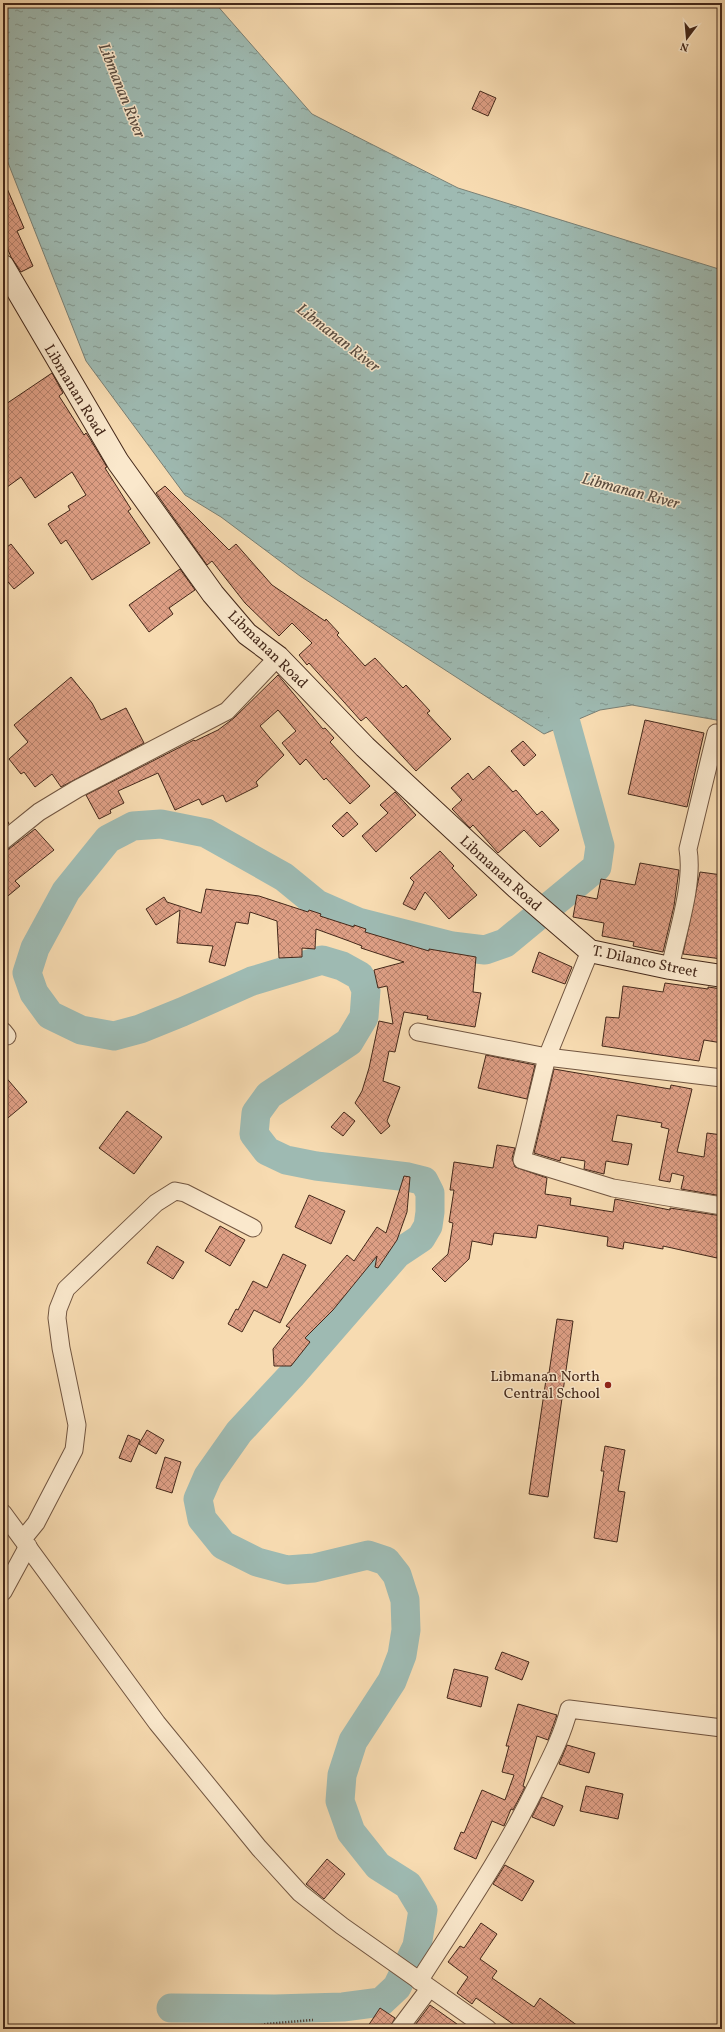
<svg xmlns="http://www.w3.org/2000/svg" width="725" height="2032" viewBox="0 0 725 2032" font-family="Vollkorn,serif">
<style>
.water{fill:url(#water-ripples);stroke:#7a8075}
.lines{fill:none;stroke-linecap:round;stroke-linejoin:round}
.river{stroke:#9ebab2;stroke-width:29}
.building{fill:url(#building-cross-hatch);stroke:#44281a}
.street-casing{stroke:#715540;stroke-width:19}
.secondary-casing{stroke:#44281a;stroke-width:24}
.path{stroke:#44281a;stroke-width:2.5;stroke-dasharray:1 2;stroke-linecap:butt}
.street{stroke:#fae8cc;stroke-width:17}
.secondary{stroke:#fae8cc;stroke-width:22}
.poi-dot{fill:#8f2418;stroke:#fae8cc;stroke-width:1.5}
.labels{text-anchor:middle;stroke-width:3;stroke-linejoin:round;paint-order:stroke}
.street-label{font-size:15px;fill:#44281a;stroke:#fae8cc}
.poi-label{font-size:15px;fill:#44281a;stroke:#fae8cc;text-anchor:end}
.water-label{font-size:16px;font-style:italic;fill:#5a4c40;stroke:#fae8cc}
</style>
<defs>
<pattern id="water-ripples" width="26" height="14" patternUnits="userSpaceOnUse"><rect width="26" height="14" fill="#9ebab2"/><path d="M2 4q2-2 4 0t4 0M15 11q2-2 4 0t4 0" fill="none" stroke="#829790"/></pattern>
<pattern id="building-cross-hatch" width="8" height="8" patternUnits="userSpaceOnUse"><rect width="8" height="8" fill="#dd9e84"/><path d="M0 0l8 8M0 8l8-8" fill="none" stroke="#b5816b"/></pattern>
</defs>
<rect width="100%" height="100%" fill="#f7dbb1"/>
<filter id="stains"><feTurbulence type="fractalNoise" baseFrequency=".005" numOctaves="4"/><feColorMatrix values="0 0 0 0 .2 0 0 0 0 .09 0 0 0 0 .02 0 0 0 .5 -.17"/></filter>
<radialGradient id="worn" r=".72"><stop offset=".6" stop-color="#630" stop-opacity="0"/><stop offset="1" stop-color="#630" stop-opacity=".3"/></radialGradient>
<!-- water -->
<path class="water" d="M3,3H215L312,114L458,188L722,270V721L632,705L600,710L544,734L300,576L221,517L185,495L86,361L3,150Z"/>
<g class="lines">
<!-- river -->
<path class="river" d="M171,2008L275,2009L343,2007L381,2002L397,1987L417,1946L423,1910L408,1885L378,1866L351,1832L340,1801L342,1775L353,1741L392,1681L402,1655L406,1630L405,1600L397,1575L386,1561L368,1555L314,1568L287,1570L257,1562L223,1545L202,1519L198,1499L208,1476L239,1432L291,1376L397,1254L421,1238L428,1226L430,1212V1193L424,1181L408,1177L316,1166L286,1160L267,1151L254,1134L256,1113L269,1095L349,1042L364,1017L366,990L360,976L342,966L322,960L252,981L182,1012L140,1029L114,1036L81,1030L50,1015L34,993L27,973L35,948L66,891L108,839L133,826L161,824L206,833L284,877L317,904L358,922L452,946L485,950L505,943L597,867L600,846L556,687"/>
</g>
<!-- building -->
<g class="building">
<path d="M480,91L496,98L488,116L472,109Z"/>
<path d="M3,179L24,228L17,231L33,266L21,272L11,257L3,238Z"/>
<path d="M52,373L63,393L59,396L84,435L86,433L90,439L107,467L105,468L131,509L128,511L150,543L92,580L66,540L61,544L48,524L70,510L68,506L86,495L72,472L35,498L21,477L3,490V406Z"/>
<path d="M165,486L229,550L236,544L272,585L325,621L326,619L339,633L337,635L365,666L375,658L403,688L406,685L430,711L427,713L451,739L416,771L366,717L361,721L309,663L307,665L299,655L312,643L292,623L279,636L245,603L212,561L207,565L156,493Z"/>
<path d="M11,544L34,573L14,589L3,576V550Z"/>
<path d="M180,569L195,590L169,608L173,614L149,632L129,605Z"/>
<path d="M278,675L323,729L325,728L334,738L330,742L370,786L350,804L326,778L324,780L306,759L300,765L282,743L296,731L278,710L260,726L284,755L256,782L258,786L226,802L223,795L202,805L199,799L175,810L158,773L118,791L124,803L110,810L111,813L99,819L86,795L194,740L195,741L218,730L234,718Z"/>
<path d="M71,677L92,703L101,720L126,708L144,743L61,787L52,774L35,787L24,772L21,774L9,759L28,742L14,725Z"/>
<path d="M645,720L704,733L687,807L628,794Z"/>
<path d="M523,741L536,755L524,766L511,751Z"/>
<path d="M489,766L513,792L516,790L537,815L542,811L559,830L540,847L524,830L498,853L473,825L470,828L452,809L462,800L451,788L468,773L473,780Z"/>
<path d="M395,792L416,815L376,852L362,836L388,813L380,805Z"/>
<path d="M347,812L358,824L343,837L332,826Z"/>
<path d="M3,816L9,823L3,828Z"/>
<path d="M35,829L54,850L15,881L20,886L3,900V851L9,849Z"/>
<path d="M440,851L454,866L452,868L477,895L449,919L425,892L415,910L403,904L414,882L410,878Z"/>
<path d="M640,863L679,870L674,906L663,952L633,946L634,942L602,936L604,923L573,917L577,895L597,899L601,879L635,885Z"/>
<path d="M700,872L722,875V959L683,954Z"/>
<path d="M206,889L259,896L308,912L309,910L321,914L320,916L354,927V925L366,929L365,932L429,951V949L476,957L473,992L481,993L475,1027L427,1019L428,1016L404,1012L395,1052L389,1051L383,1081L400,1087L387,1121L390,1126L381,1134L355,1103L362,1091L369,1068L379,1021L393,1024L387,986L378,988L374,970L404,962L361,948L362,946L349,941L316,929L315,949L302,948V957L279,958L277,921L250,912L248,924L236,922L225,966L209,962L213,946L177,943L180,910L156,925L146,909L164,897L167,902L201,913Z"/>
<path d="M539,952L572,967L565,984L532,972Z"/>
<path d="M665,983L708,989V987L722,989V1043L704,1040L699,1061L602,1046L606,1017L619,1018L623,986L663,992Z"/>
<path d="M486,1055L535,1065L527,1099L478,1088Z"/>
<path d="M554,1069L670,1089L671,1085L692,1089L677,1152L704,1157L707,1133L722,1135V1196L681,1189L684,1176L672,1173L670,1182L659,1180L669,1129L661,1127L662,1123L617,1115L612,1141L632,1144L628,1165L606,1161L604,1174L584,1169L585,1161L561,1157L560,1161L534,1153Z"/>
<path d="M3,1074L27,1102L3,1122Z"/>
<path d="M127,1111L162,1137L134,1174L99,1148Z"/>
<path d="M344,1112L355,1121L343,1136L331,1127Z"/>
<path d="M497,1145L515,1148L512,1158L515,1167L547,1178L545,1194L571,1198L570,1205L613,1212L615,1199L670,1210V1208L722,1216L717,1258L663,1246V1249L624,1242L623,1249L607,1246L608,1237L538,1225L536,1238L494,1233L492,1245L472,1241L469,1259L445,1282L432,1269L448,1254L453,1223L449,1222L454,1190H450L454,1162L493,1168Z"/>
<path d="M404,1176L410,1177L407,1212L397,1240L378,1268L375,1267L377,1256L333,1310L305,1338L310,1342L291,1366H274L273,1349L290,1328L286,1326L347,1255L354,1261L377,1227L386,1233Z"/>
<path d="M309,1195L345,1211L331,1244L295,1227Z"/>
<path d="M220,1226L245,1240L230,1266L205,1251Z"/>
<path d="M157,1246L184,1262L173,1279L147,1263Z"/>
<path d="M283,1254L306,1265L280,1323L254,1310L242,1332L228,1324L236,1309L238,1310L253,1281L267,1288Z"/>
<path d="M557,1319L573,1321L548,1497L529,1494L547,1373H549Z"/>
<path d="M147,1430L164,1440L156,1454L139,1444Z"/>
<path d="M128,1435L140,1440L131,1462L119,1458Z"/>
<path d="M605,1446L625,1450L618,1491L625,1492L617,1542L594,1538L604,1471H601Z"/>
<path d="M165,1457L181,1462L172,1493L156,1488Z"/>
<path d="M502,1652L529,1662L522,1680L495,1669Z"/>
<path d="M454,1669L488,1677L481,1707L447,1698Z"/>
<path d="M518,1704L557,1715L548,1740L537,1736L523,1786L525,1787L513,1810L511,1809L504,1826L492,1821L476,1859L454,1849L461,1832L464,1833L482,1790L505,1800L514,1775L502,1772L509,1746H506Z"/>
<path d="M567,1745L595,1753L589,1773L559,1764Z"/>
<path d="M586,1786L623,1794L618,1819L580,1811Z"/>
<path d="M542,1797L563,1806L554,1826L532,1817Z"/>
<path d="M327,1859L345,1874L324,1899L306,1884Z"/>
<path d="M505,1865L534,1881L522,1901L493,1884Z"/>
<path d="M481,1923L497,1934L480,1959L497,1971L492,1978L534,2007L540,1998L582,2029H520L476,1998L472,2004L457,1993L468,1977L448,1962L460,1946L464,1948Z"/>
<path d="M430,2005L464,2029H412Z"/>
<path d="M380,2008L395,2018L389,2029H366Z"/>
</g>
<g class="lines">
<!-- street casing -->
<g class="street-casing">
<g id="street">
<path d="M3,841L39,812L77,789L227,711L278,657"/>
<path d="M590,951L547,1057L522,1160L613,1188L722,1206"/>
<path d="M670,968C677,933 694,884 688,849L716,733"/>
<path d="M3,1031L7,1036"/>
<path d="M418,1032L547,1057L722,1078"/>
<path d="M3,1513L157,1723L259,1848L300,1893L342,1926L488,2029"/>
<path d="M23,1539L36,1523L74,1450L77,1425L61,1348L57,1318L58,1309L66,1289L156,1203L175,1191L185,1193L253,1228"/>
<path d="M3,1592L28,1546"/>
<path d="M419,1981C460,1917 503,1855 536,1787C549,1761 562,1737 569,1709L722,1728"/>
<path d="M399,2029L429,1989"/>
</g>
</g>
<!-- secondary casing -->
<g class="secondary-casing">
<path id="secondary" d="M3,266L118,462L213,594L247,634L278,657L365,747L517,888L590,951L670,968L722,976"/>
</g>
<!-- path -->
<path class="path" d="M247,2029L266,2024L313,2020"/>
<!-- street -->
<use href="#street" class="street"/>
<!-- secondary -->
<use href="#secondary" class="secondary"/>
</g>
<!-- markers -->
<circle class="poi-dot" cx="608" cy="1385" r="4"/>
<g class="labels">
<!-- street labels -->
<g class="street-label">
<text transform="translate(75 390) rotate(59)" y="5">Libmanan Road</text>
<text transform="translate(268 649) rotate(44)" y="5">Libmanan Road</text>
<text transform="translate(501 873) rotate(42)" y="5">Libmanan Road</text>
<text transform="translate(645 961) rotate(12)" y="5">T. Dilanco Street</text>
</g>
<!-- poi labels -->
<g class="poi-label">
<text x="600" y="1381">Libmanan North<tspan x="600" dy="17">Central School</tspan></text>
</g>
<!-- water labels -->
<g class="water-label">
<text transform="translate(123 90) rotate(68)" y="6">Libmanan River</text>
<text transform="translate(339 337) rotate(38)" y="6">Libmanan River</text>
<text transform="translate(631 490) rotate(15)" y="6">Libmanan River</text>
</g>
</g>
<!-- margin -->
<rect width="725" height="2032" fill="none" stroke="#f7dbb1" stroke-width="16"/>
<rect x="4" y="4" width="717" height="2024" fill="none" stroke="#44281a" stroke-width="2"/>
<rect x="8" y="8" width="709" height="2016" fill="none" stroke="#44281a"/>
<!-- north arrow -->
<g transform="translate(687 38) rotate(196)" stroke="#fae8cc" stroke-width="3" paint-order="stroke">
<path d="M0-3L7 15L0 10L-7 15Z" fill="#44281a"/>
<text y="-6" font-size="11" font-weight="bold" text-anchor="middle" fill="#44281a">N</text>
</g>
<rect width="100%" height="100%" filter="url(#stains)"/>
<rect width="100%" height="100%" fill="url(#worn)"/>
</svg>
